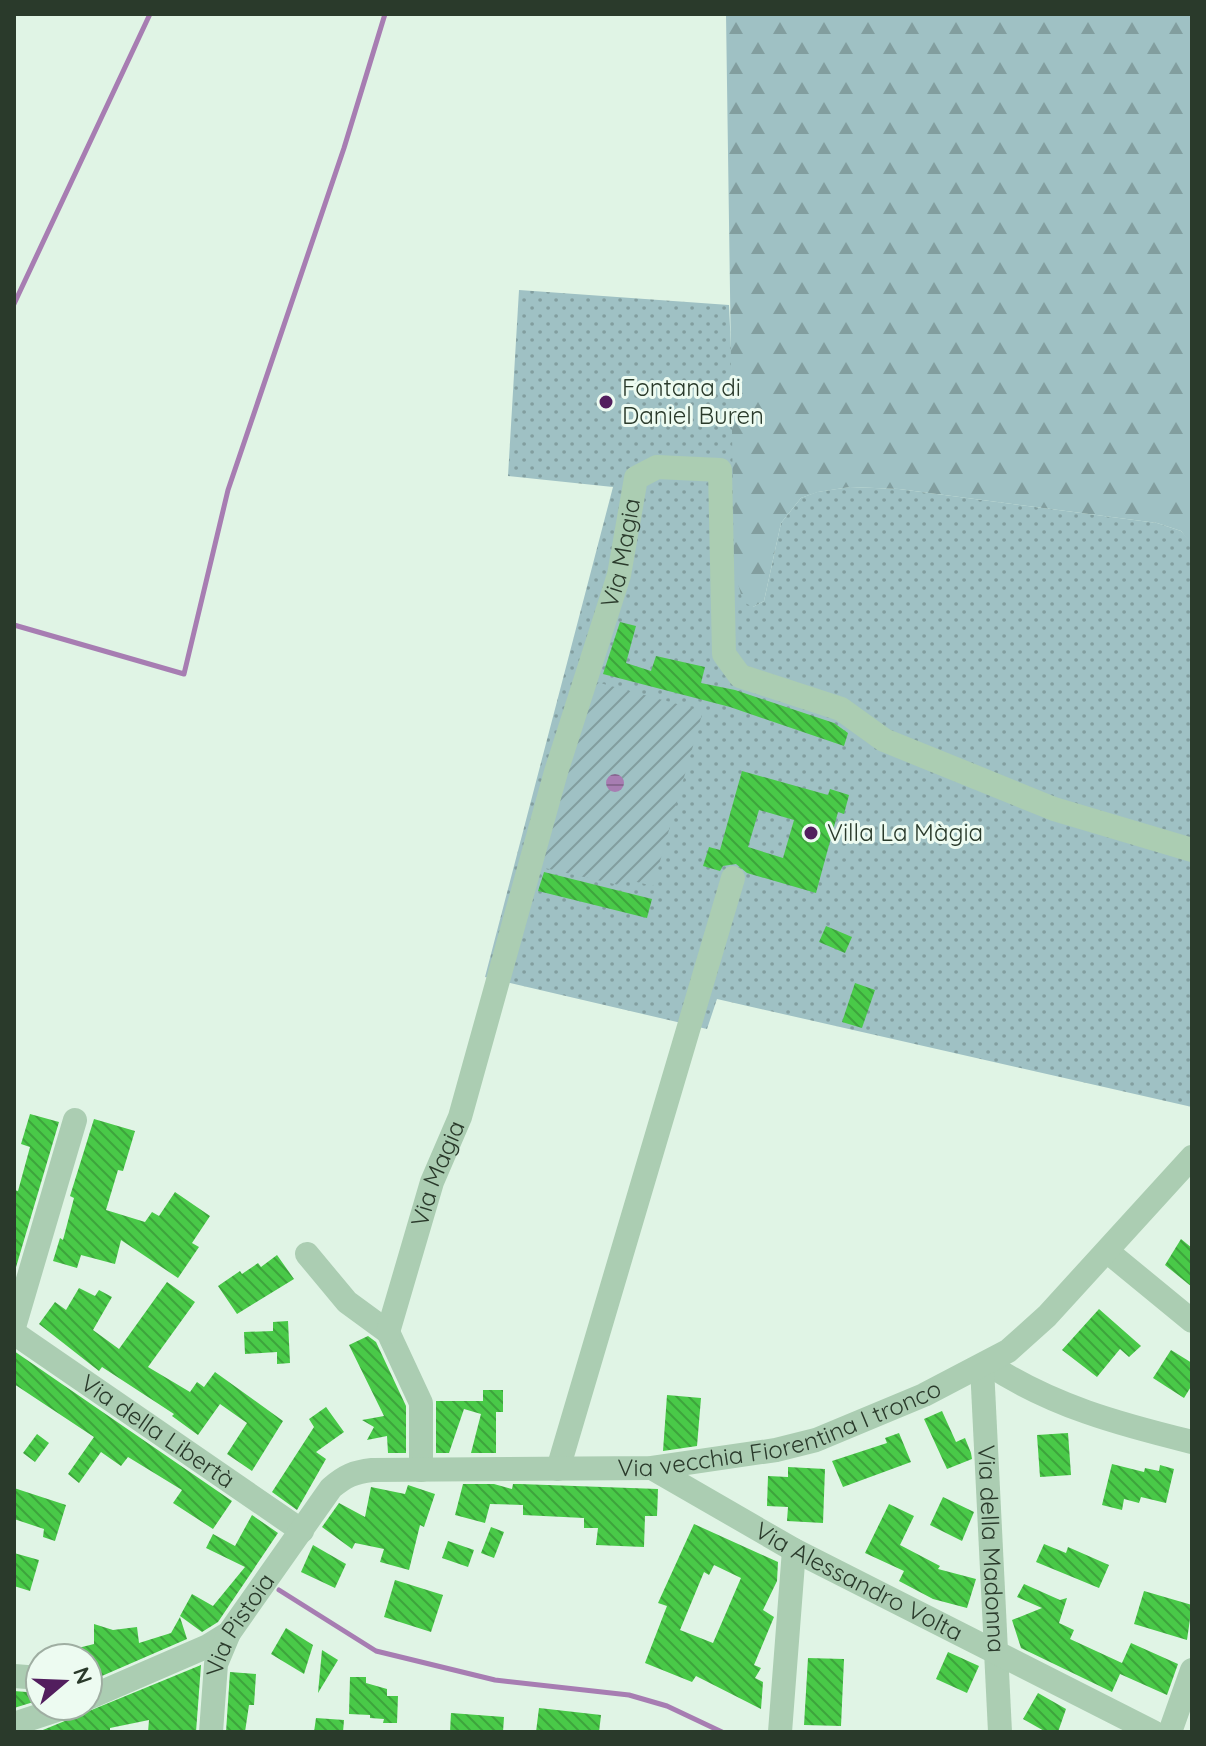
<svg xmlns="http://www.w3.org/2000/svg" width="1206" height="1746" viewBox="0 0 1206 1746" font-family="Quicksand,sans-serif">
<style>
.grass{fill:url(#grass-dots)}
.forest{fill:url(#forest-firs)}
.garden{fill:url(#garden-furrows)}
.water{fill:url(#water-rules)}
.lines{fill:none;stroke-linecap:round;stroke-linejoin:round}
.stream{stroke:#a77db2;stroke-width:5}
.building{fill:url(#building-back-hatch);fill-rule:evenodd}
.minor{stroke:#abcdb2;stroke-width:24}
.poi-dot{fill:#521e5e;stroke:#edfbf1;stroke-width:3}
.labels{text-anchor:middle;stroke-width:6;stroke-linejoin:round;paint-order:stroke}
.poi-label{font-size:24px;fill:#2a3a2b;stroke:#edfbf1;text-anchor:start}
.street-label{font-size:24px;fill:#2a3a2b;stroke:#edfbf1}
</style>
<defs>
<pattern id="grass-dots" width="8" height="8" patternUnits="userSpaceOnUse" patternTransform="scale(2)"><rect width="8" height="8" fill="#9fc1c4"/><path d="M2 2h.1M6 6h.1" fill="none" stroke="#829e9f" stroke-width="1.8" stroke-linecap="round"/></pattern>
<pattern id="forest-firs" width="22" height="20" patternUnits="userSpaceOnUse" patternTransform="scale(2)"><rect width="22" height="20" fill="#9fc1c4"/><path d="M5 1l3.5 6h-7zM16 11l3.5 6h-7z" fill="#829e9f"/></pattern>
<pattern id="garden-furrows" width="10" height="10" patternUnits="userSpaceOnUse" patternTransform="scale(2)"><rect width="10" height="10" fill="#9fc1c4"/><path d="M-1 1l2-2M0 10L10 0M9 11l2-2" fill="none" stroke="#829e9f"/></pattern>
<pattern id="water-rules" width="6" height="5" patternUnits="userSpaceOnUse" patternTransform="scale(2)"><rect width="6" height="5" fill="#a77db2"/><path d="M0 2.5h6" fill="none" stroke="#886791"/></pattern>
<pattern id="building-back-hatch" width="6" height="6" patternUnits="userSpaceOnUse" patternTransform="scale(2)"><rect width="6" height="6" fill="#49c948"/><path d="M-1 5l2 2M0 0l6 6M5-1l2 2" fill="none" stroke="#3da43c"/></pattern>
</defs>
<rect width="100%" height="100%" fill="#e0f4e5"/>
<!-- grass -->
<path class="grass" d="M519,290L729,305L734,415L753,607L764,601L781,523L801,498L817,492L850,487L899,489L1157,523L1181,531L1191,542L1192,1107L717,999L707,1029L485,977L613,487L508,476Z"/>
<!-- forest -->
<path class="forest" d="M726,14H1192V545L1181,531L1157,523L899,489L850,487L818,492L801,498L781,523L764,601L753,607L743,602L734,569Z"/>
<!-- garden -->
<path class="garden" d="M589,680L703,711L653,886L625,879L623,886L536,866Z"/>
<!-- water -->
<circle class="water" cx="615" cy="783" r="9"/>
<g class="lines">
<!-- stream -->
<g class="stream">
<path d="M14,304L150,14"/>
<path d="M14,625L184,674L228,490L344,148L385,14"/>
<path d="M279,1590L376,1651L495,1680L629,1695L667,1706L722,1732"/>
</g>
</g>
<!-- building -->
<g class="building">
<path d="M620,622L636,626L626,663L651,671L656,656L705,667L701,683L735,690L834,723L848,733L844,746L730,707L603,674Z"/>
<path d="M742,771L828,795L830,789L849,795L844,814L838,812L816,893L747,873L736,864L723,866L720,871L703,866L709,847L720,850ZM759,810L794,820L783,858L748,847Z"/>
<path d="M544,872L652,899L647,918L538,891Z"/>
<path d="M826,926L852,937L845,953L819,942Z"/>
<path d="M855,983L875,990L862,1028L842,1022Z"/>
<path d="M30,1114L59,1122L14,1274V1190L18,1191L30,1147L21,1144Z"/>
<path d="M94,1119L135,1131L123,1171L118,1170L106,1210L145,1222L152,1212L159,1216L175,1192L210,1216L192,1243L199,1247L178,1278L121,1240L115,1264L81,1255L77,1268L53,1261L60,1238L63,1240L74,1198L70,1196Z"/>
<path d="M1181,1239L1192,1248V1287L1165,1265Z"/>
<path d="M277,1255L294,1279L237,1314L218,1286L240,1271L242,1274L258,1263L261,1267Z"/>
<path d="M167,1282L195,1302L148,1367L190,1392L197,1382L204,1387L215,1372L283,1421L252,1471L227,1454L247,1423L220,1404L198,1435L172,1416L174,1414L102,1367L99,1371L39,1324L55,1302L66,1310L79,1288L95,1296L99,1290L112,1297L93,1330L119,1349Z"/>
<path d="M1099,1309L1141,1346L1129,1357L1120,1349L1097,1377L1062,1350Z"/>
<path d="M288,1321L290,1363L277,1364V1352L245,1354L244,1332L273,1331V1322Z"/>
<path d="M368,1336L376,1342L406,1406V1453H388L387,1436L367,1440L374,1427L362,1420L384,1416L349,1345Z"/>
<path d="M1171,1350L1192,1363V1385L1184,1398L1153,1378Z"/>
<path d="M14,1351L232,1501L213,1529L173,1503L182,1490L128,1457L121,1466L101,1452L79,1483L68,1474L94,1437L14,1384Z"/>
<path d="M483,1390H503V1412H496V1453H471L481,1414L464,1409L449,1453H436V1401H483Z"/>
<path d="M667,1395L701,1398L697,1446L663,1451Z"/>
<path d="M326,1407L344,1432L316,1452L326,1459L297,1510L272,1492L314,1427L309,1419Z"/>
<path d="M942,1411L956,1442L965,1438L971,1453L972,1459L947,1469L924,1419Z"/>
<path d="M899,1433L911,1462L843,1487L832,1461L887,1443L885,1438Z"/>
<path d="M1068,1433L1071,1475L1040,1477L1037,1435Z"/>
<path d="M37,1434L49,1443L35,1462L23,1453Z"/>
<path d="M1112,1464L1144,1472L1145,1468L1159,1471L1160,1465L1174,1469L1166,1503L1141,1497L1139,1503L1124,1499L1122,1510L1102,1505Z"/>
<path d="M788,1467L825,1469L823,1523L787,1521L788,1507L767,1506L768,1476L788,1477Z"/>
<path d="M463,1484H494L512,1489L513,1484H520L658,1489L657,1516H645L644,1547L596,1545L598,1528H584V1518L523,1515V1505L490,1504L485,1523L455,1515Z"/>
<path d="M408,1485L435,1494L424,1527L420,1525L409,1570L380,1562L384,1549L355,1543L352,1549L322,1527L339,1503L365,1517L371,1487L405,1494Z"/>
<path d="M14,1488L66,1505L55,1541L43,1537L44,1529L14,1519Z"/>
<path d="M943,1497L974,1512L962,1541L930,1525Z"/>
<path d="M889,1504L914,1516L900,1545L940,1566L938,1569L976,1579L967,1608L933,1599L899,1581L904,1571L865,1553Z"/>
<path d="M252,1515L278,1533L218,1622L202,1632L180,1616L192,1594L213,1606L245,1567L206,1548L213,1534L235,1546Z"/>
<path d="M694,1524L778,1562L777,1581L763,1610L774,1617L754,1665L761,1668L755,1678L763,1682L761,1709L696,1676L692,1682L645,1663L667,1606L658,1603ZM714,1565L741,1578L713,1643L680,1630L704,1572L709,1575Z"/>
<path d="M491,1527L504,1532L494,1558L481,1553Z"/>
<path d="M448,1541L474,1550L468,1567L442,1558Z"/>
<path d="M1044,1544L1066,1553L1068,1547L1109,1565L1099,1588L1036,1562Z"/>
<path d="M313,1545L346,1564L335,1588L301,1572Z"/>
<path d="M14,1553L39,1560L30,1591L14,1586Z"/>
<path d="M395,1580L443,1595L431,1632L384,1617Z"/>
<path d="M1024,1584L1060,1600L1067,1598L1059,1623L1074,1630L1070,1639L1122,1663L1131,1643L1178,1664L1167,1695L1120,1674L1112,1692L1021,1648L1012,1620L1042,1608L1017,1597Z"/>
<path d="M1144,1591L1192,1605L1187,1640L1134,1624Z"/>
<path d="M180,1617L187,1639L88,1682V1658H59L58,1653L94,1644V1624L113,1630L137,1627L139,1643L171,1633Z"/>
<path d="M286,1628L313,1645L304,1674L271,1654Z"/>
<path d="M322,1650L338,1660L318,1693Z"/>
<path d="M948,1652L979,1666L967,1693L936,1679Z"/>
<path d="M808,1658L844,1659L841,1726L804,1725Z"/>
<path d="M201,1665L196,1732H148L149,1720L110,1728V1732H38Z"/>
<path d="M230,1672L256,1674L254,1705H249L245,1732H226Z"/>
<path d="M350,1677H366V1683L387,1689V1696H398L397,1723H383L384,1719L370,1718V1715L349,1714Z"/>
<path d="M14,1691L39,1693L40,1700L14,1708Z"/>
<path d="M1038,1693L1066,1709L1058,1732H1046L1023,1719Z"/>
<path d="M539,1708L601,1715L599,1732H536Z"/>
<path d="M451,1713L504,1717L503,1732H450Z"/>
<path d="M316,1718L344,1720L343,1732H314Z"/>
</g>
<g class="lines">
<!-- minor -->
<g class="minor">
<path d="M1108,1252L1192,1321"/>
<path d="M307,1254L347,1302L388,1332L421,1403V1470"/>
<path d="M14,1327L75,1120"/>
<path id="s1" d="M388,1332L432,1182L460,1117L556,772L619,575L636,478L657,467L720,470L724,654L740,676L841,709L884,740L1054,809L1192,850"/>
<path id="s2" d="M14,1333L302,1531"/>
<path d="M988,1364C1052,1406 1119,1424 1192,1442"/>
<path id="s3" d="M982,1367L1000,1732"/>
<path id="s4" d="M652,1468L794,1550L1153,1732"/>
<path d="M558,1469L733,878"/>
<path d="M14,1676L40,1678"/>
<path d="M88,1698L208,1646L229,1633"/>
<path d="M14,1724L69,1706"/>
<path id="s5" d="M211,1732L216,1664L229,1633L331,1488C345,1476 354,1472 372,1470L652,1468L776,1450L816,1440L924,1395L1008,1351L1047,1316L1192,1157"/>
<path d="M780,1732L794,1550"/>
<path d="M1170,1732L1192,1670"/>
</g>
</g>
<!-- markers -->
<g class="poi-dot">
<circle cx="606" cy="402" r="8"/>
<circle cx="811" cy="833" r="8"/>
</g>
<g class="labels">
<!-- poi labels -->
<g class="poi-label">
<text x="622" y="396">Fontana di<tspan x="622" dy="28">Daniel Buren</tspan></text>
<text x="827" y="841">Villa La Màgia</text>
</g>
<!-- street labels -->
<g class="street-label">
<text dy="8" stroke="none"><textPath href="#s1" startOffset="814">Via Magia</textPath></text>
<text dy="8" stroke="none"><textPath href="#s1" startOffset="166">Via Magia</textPath></text>
<text dy="8" stroke="none"><textPath href="#s5" startOffset="738">Via vecchia Fiorentina I tronco</textPath></text>
<text dy="8" stroke="none"><textPath href="#s2" startOffset="174">Via della Libertà</textPath></text>
<text dy="8" stroke="none"><textPath href="#s3" startOffset="182">Via della Madonna</textPath></text>
<text dy="8" stroke="none"><textPath href="#s4" startOffset="236">Via Alessandro Volta</textPath></text>
<text dy="8" stroke="none"><textPath href="#s5" startOffset="114">Via Pistoia</textPath></text>
</g>
</g>
<!-- border -->
<rect width="1206" height="1746" fill="none" stroke="#2a3a2b" stroke-width="32"/>
<!-- north arrow -->
<g transform="translate(64 1682) rotate(71)"><circle r="38" fill="#edfbf1" stroke="#9faea2" stroke-width="2"/>
<path d="M0-6L14 30L0 20L-14 30Z" fill="#521e5e"/>
<text y="-12" font-size="22" font-weight="bold" text-anchor="middle" fill="#2a3a2b">N</text>
</g>
</svg>
